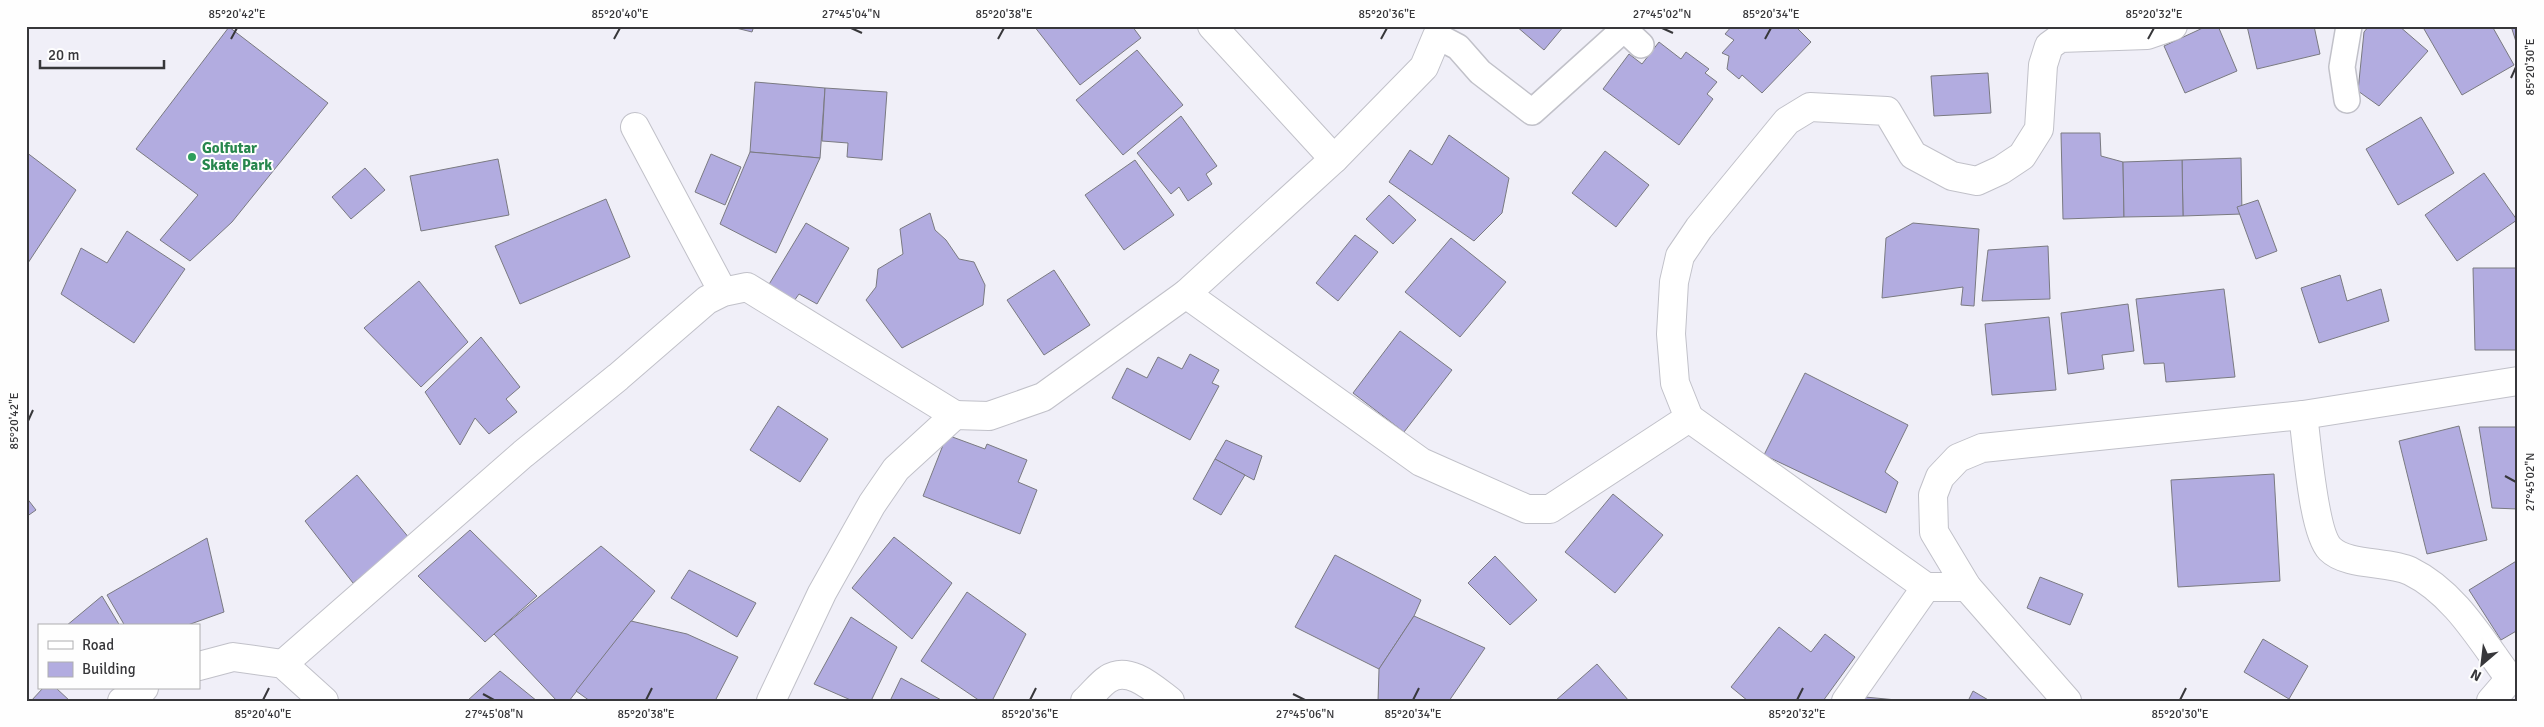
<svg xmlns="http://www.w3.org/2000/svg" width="2544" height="727" viewBox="0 0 2544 727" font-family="Signika,sans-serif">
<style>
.building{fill:#b2ace0;stroke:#7a7a81}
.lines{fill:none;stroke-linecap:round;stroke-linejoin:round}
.service-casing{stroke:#c1c1c9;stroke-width:28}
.minor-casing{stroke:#c1c1c9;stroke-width:30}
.tertiary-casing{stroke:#c1c1c9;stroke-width:30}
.service{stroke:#fff;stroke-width:25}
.minor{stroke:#fff;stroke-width:28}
.tertiary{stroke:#fff;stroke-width:28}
.ticks{fill:none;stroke:#37373a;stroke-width:2}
.leisure-dot{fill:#2e9e5b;stroke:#fefefe;stroke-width:2}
.labels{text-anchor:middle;stroke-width:4;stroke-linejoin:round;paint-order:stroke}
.leisure-label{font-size:15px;font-weight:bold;fill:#27864d;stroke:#fefefe;text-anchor:start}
.neatline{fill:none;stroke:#37373a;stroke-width:2}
.ticks-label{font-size:12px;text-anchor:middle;fill:#37373a}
</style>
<rect width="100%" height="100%" fill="#f0eff8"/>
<!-- building -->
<g class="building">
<path d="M728,26H754L752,32Z"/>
<path d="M1034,26H1132L1141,38L1080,85Z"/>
<path d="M1516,26H1564L1544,50Z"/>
<path d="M1732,26H1795L1811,42L1762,93L1742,75L1739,79L1727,69L1729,56L1722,53L1734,40L1725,34Z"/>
<path d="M2207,26H2218L2237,71L2185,93L2164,46Z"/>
<path d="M2247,26H2314L2320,54L2257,69Z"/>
<path d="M2369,26H2399L2428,51L2379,106L2358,91L2364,32Z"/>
<path d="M2429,26H2492L2514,65L2462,95L2424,29Z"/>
<path d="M2511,26H2518V48Z"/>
<path d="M229,27L328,103L232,222L190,261L160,240L198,195L136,149Z"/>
<path d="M1659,42L1681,59L1686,52L1709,69L1705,73L1717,82L1707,94L1713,99L1679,145L1603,89L1629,54L1642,64Z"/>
<path d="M1137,50L1183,105L1123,155L1076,100Z"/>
<path d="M1988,73L1991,113L1934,116L1931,76Z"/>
<path d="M755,82L825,88L820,158L750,152Z"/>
<path d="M825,88L887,92L882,160L847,157L848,143L822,141Z"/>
<path d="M1181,116L1217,166L1206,174L1212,184L1188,201L1179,187L1171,194L1137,153Z"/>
<path d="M2421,117L2454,173L2398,205L2366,149Z"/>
<path d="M2061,133H2100L2101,156L2123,162L2124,217L2063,219Z"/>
<path d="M1449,135L1509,178L1502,213L1474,241L1389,182L1410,150L1432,165Z"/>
<path d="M1605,151L1649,185L1616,227L1572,193Z"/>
<path d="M26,152L76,190L26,266Z"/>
<path d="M750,152L820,158L776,253L720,224Z"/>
<path d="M711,154L741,167L725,205L695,192Z"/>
<path d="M2241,158L2242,214L2183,216L2182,160Z"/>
<path d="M498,159L509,215L421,231L410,176Z"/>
<path d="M1135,160L1174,215L1124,250L1085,195Z"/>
<path d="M2182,160L2183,216L2124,217L2123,162Z"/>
<path d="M365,168L385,190L351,219L332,197Z"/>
<path d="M2484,173L2517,220L2457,261L2425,215Z"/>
<path d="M1389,195L1416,220L1393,244L1366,219Z"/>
<path d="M606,199L630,257L520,304L495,246Z"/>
<path d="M2258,200L2277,251L2256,259L2237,207Z"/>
<path d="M930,213L935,230L946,240L959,259L974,262L985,285L983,305L902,348L866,300L876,287L878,269L903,254L900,229Z"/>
<path d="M806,223L849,248L817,304L799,294L794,301L768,286Z"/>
<path d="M1913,223L1979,229L1974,306L1961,305L1963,287L1882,298L1886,238Z"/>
<path d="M127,231L185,269L134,343L61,294L81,248L107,263Z"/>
<path d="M1355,235L1378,252L1338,301L1316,283Z"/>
<path d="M1451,238L1506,282L1460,337L1405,292Z"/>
<path d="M2048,246L2050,299L1982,301L1988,250Z"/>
<path d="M2473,268H2518V350H2475Z"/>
<path d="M1054,270L1090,325L1044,355L1007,300Z"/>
<path d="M2340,275L2347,301L2381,289L2389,321L2319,343L2301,288Z"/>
<path d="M419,281L468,342L421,387L364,328Z"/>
<path d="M2224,289L2235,377L2166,382L2164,363L2144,364L2136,299Z"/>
<path d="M2128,304L2134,351L2102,355L2104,369L2068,374L2061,313Z"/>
<path d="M2049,317L2056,390L1992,395L1985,324Z"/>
<path d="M1400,331L1452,370L1404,432L1353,393Z"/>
<path d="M481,337L520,387L506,399L517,412L489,434L475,418L460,445L425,392Z"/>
<path d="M1190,354L1219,370L1212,383L1219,386L1190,440L1112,398L1127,368L1147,378L1158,357L1182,369Z"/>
<path d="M1805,373L1908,425L1885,472L1898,482L1886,513L1764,455Z"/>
<path d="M778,406L828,439L800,482L750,450Z"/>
<path d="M2459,426L2487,540L2427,554L2399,441Z"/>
<path d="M2479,427H2518V509L2492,508Z"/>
<path d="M947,435L985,449L987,444L1027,460L1018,482L1037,490L1020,534L923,496Z"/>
<path d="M1226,440L1262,456L1254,480L1215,459Z"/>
<path d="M1215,459L1245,475L1221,515L1193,499Z"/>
<path d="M2274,474L2280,581L2178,587L2171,480Z"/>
<path d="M357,475L410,539L353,583L305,521Z"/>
<path d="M1613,494L1663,535L1615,593L1565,552Z"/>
<path d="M26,497L36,510L26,517Z"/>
<path d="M470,530L537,596L485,642L418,576Z"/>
<path d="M894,537L952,583L912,639L852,588Z"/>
<path d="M207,538L224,612L185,626H125L107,595Z"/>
<path d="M601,546L655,591L569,701H557L494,634Z"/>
<path d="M1335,555L1421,600L1414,616L1379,669L1295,627Z"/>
<path d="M1495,556L1537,600L1510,625L1468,583Z"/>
<path d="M2518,560V630L2501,640L2469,590Z"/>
<path d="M689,570L756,603L737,637L671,598Z"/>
<path d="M2040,577L2083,594L2070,625L2027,608Z"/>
<path d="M967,592L1026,634L992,701H980L921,661Z"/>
<path d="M102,596L120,626H66Z"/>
<path d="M1414,616L1485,648L1449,701H1378L1379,669Z"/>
<path d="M851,617L897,647L871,701H853L814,684Z"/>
<path d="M631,621L687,634L738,657L715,701H590L576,691Z"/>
<path d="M1779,627L1811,652L1825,634L1855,657L1823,701H1748L1731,687Z"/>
<path d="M2263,639L2308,666L2289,699L2244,672Z"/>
<path d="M1597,664L1629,701H1555Z"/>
<path d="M500,671L537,701H467Z"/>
<path d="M901,678L943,701H890Z"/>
<path d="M43,688H56L70,701H31Z"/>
<path d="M1973,691L1990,701H1968Z"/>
<path d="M1865,697L1907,701H1862Z"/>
</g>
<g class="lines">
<!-- service casing -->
<g class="service-casing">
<g id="service">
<path d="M1437,36L1458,47L1480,72L1532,112L1624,29L1641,45"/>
<path d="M2347,100L2342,67L2349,26"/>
</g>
</g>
<!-- minor casing -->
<g class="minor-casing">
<g id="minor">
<path d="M1212,26L1334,159"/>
<path d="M635,127L723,292"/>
<path d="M1186,294L1421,462L1527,509H1550L1689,418L1675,383L1671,334L1674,282L1680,256L1699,228L1787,121L1810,107L1887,111L1913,155L1952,176L1977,181L2001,170L2022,156L2039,129L2043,65L2049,46L2060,38L2147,35L2173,26"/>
<path d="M955,415L989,416L1043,397L1186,294L1334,159L1424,67L1437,36"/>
<path d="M2303,415C2307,442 2313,532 2330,549C2347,566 2388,561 2410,571C2455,593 2481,640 2510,679L2491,701"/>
<path d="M1689,418L1926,587H1967"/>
<path d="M283,664L523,454L618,377L707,300L723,292L747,287L955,415L896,469L872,504L822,593L771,701"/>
<path d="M1085,701C1093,694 1100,684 1108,679C1129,665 1154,689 1170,701"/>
<path d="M1846,701L1926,587"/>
<path d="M2067,701L1967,587L1934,532L1933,495L1940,477L1958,458L1982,448L2303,415L2518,381"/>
</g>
</g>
<!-- tertiary casing -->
<g class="tertiary-casing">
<g id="tertiary">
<path d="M199,666L233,657L283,664L324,701"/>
<path d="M122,701L144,688"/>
</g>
</g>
<!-- service -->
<use href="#service" class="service"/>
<!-- minor -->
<use href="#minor" class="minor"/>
<!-- tertiary -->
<use href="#tertiary" class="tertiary"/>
</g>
<!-- ticks -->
<path class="ticks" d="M851,28L862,33M1662,28L1673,33M231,39L237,28M614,39L620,28M998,39L1004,28M1381,39L1387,28M1765,39L1771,28M2148,39L2154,28M2511,78L2516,67M28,421L33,410M2505,476L2516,482M483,694L494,700M1293,694L1305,700M263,700L269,688M646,700L652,688M1030,700L1036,688M1413,700L1419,688M1797,700L1803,688M2180,700L2186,688"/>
<!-- markers -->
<circle class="leisure-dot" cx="192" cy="157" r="5"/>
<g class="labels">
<!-- leisure labels -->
<g class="leisure-label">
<text x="202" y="153">Golfutar<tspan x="202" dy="17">Skate Park</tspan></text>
</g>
</g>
<!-- border -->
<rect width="2544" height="727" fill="none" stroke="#fefefe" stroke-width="55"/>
<!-- legend -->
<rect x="38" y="624" width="162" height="65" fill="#fefefe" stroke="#aeaeb0"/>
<rect x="48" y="641" width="25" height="8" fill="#ffffff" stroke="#aeaeb0"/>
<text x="82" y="650" font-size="15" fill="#37373a">Road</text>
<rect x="48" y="662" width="25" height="15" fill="#b2ace0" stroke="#aeaeb0"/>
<text x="82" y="674" font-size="15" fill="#37373a">Building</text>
<!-- north arrow -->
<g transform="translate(2482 664) rotate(208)" stroke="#fefefe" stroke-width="4" paint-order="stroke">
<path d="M0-4L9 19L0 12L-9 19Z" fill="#37373a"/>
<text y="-8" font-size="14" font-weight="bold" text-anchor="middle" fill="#37373a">N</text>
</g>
<!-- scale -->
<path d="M40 60v8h124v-8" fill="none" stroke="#37373a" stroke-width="2.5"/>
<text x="48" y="60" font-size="15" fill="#37373a" stroke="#fefefe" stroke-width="4" paint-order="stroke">20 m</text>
<rect x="28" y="28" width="2488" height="672" class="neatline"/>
<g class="ticks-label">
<text x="237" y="18">85°20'42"E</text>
<text x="620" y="18">85°20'40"E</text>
<text x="851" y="18">27°45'04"N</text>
<text x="1004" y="18">85°20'38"E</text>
<text x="1387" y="18">85°20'36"E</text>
<text x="1662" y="18">27°45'02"N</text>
<text x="1771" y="18">85°20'34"E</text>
<text x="2154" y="18">85°20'32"E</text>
<text transform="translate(2530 67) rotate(-90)" y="4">85°20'30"E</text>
<text transform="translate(14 421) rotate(-90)" y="4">85°20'42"E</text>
<text transform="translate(2530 482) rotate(-90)" y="4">27°45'02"N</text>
<text x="263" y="718">85°20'40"E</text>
<text x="494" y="718">27°45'08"N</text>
<text x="646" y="718">85°20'38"E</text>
<text x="1030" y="718">85°20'36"E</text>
<text x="1305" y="718">27°45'06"N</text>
<text x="1413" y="718">85°20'34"E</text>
<text x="1797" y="718">85°20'32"E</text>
<text x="2180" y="718">85°20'30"E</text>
</g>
</svg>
